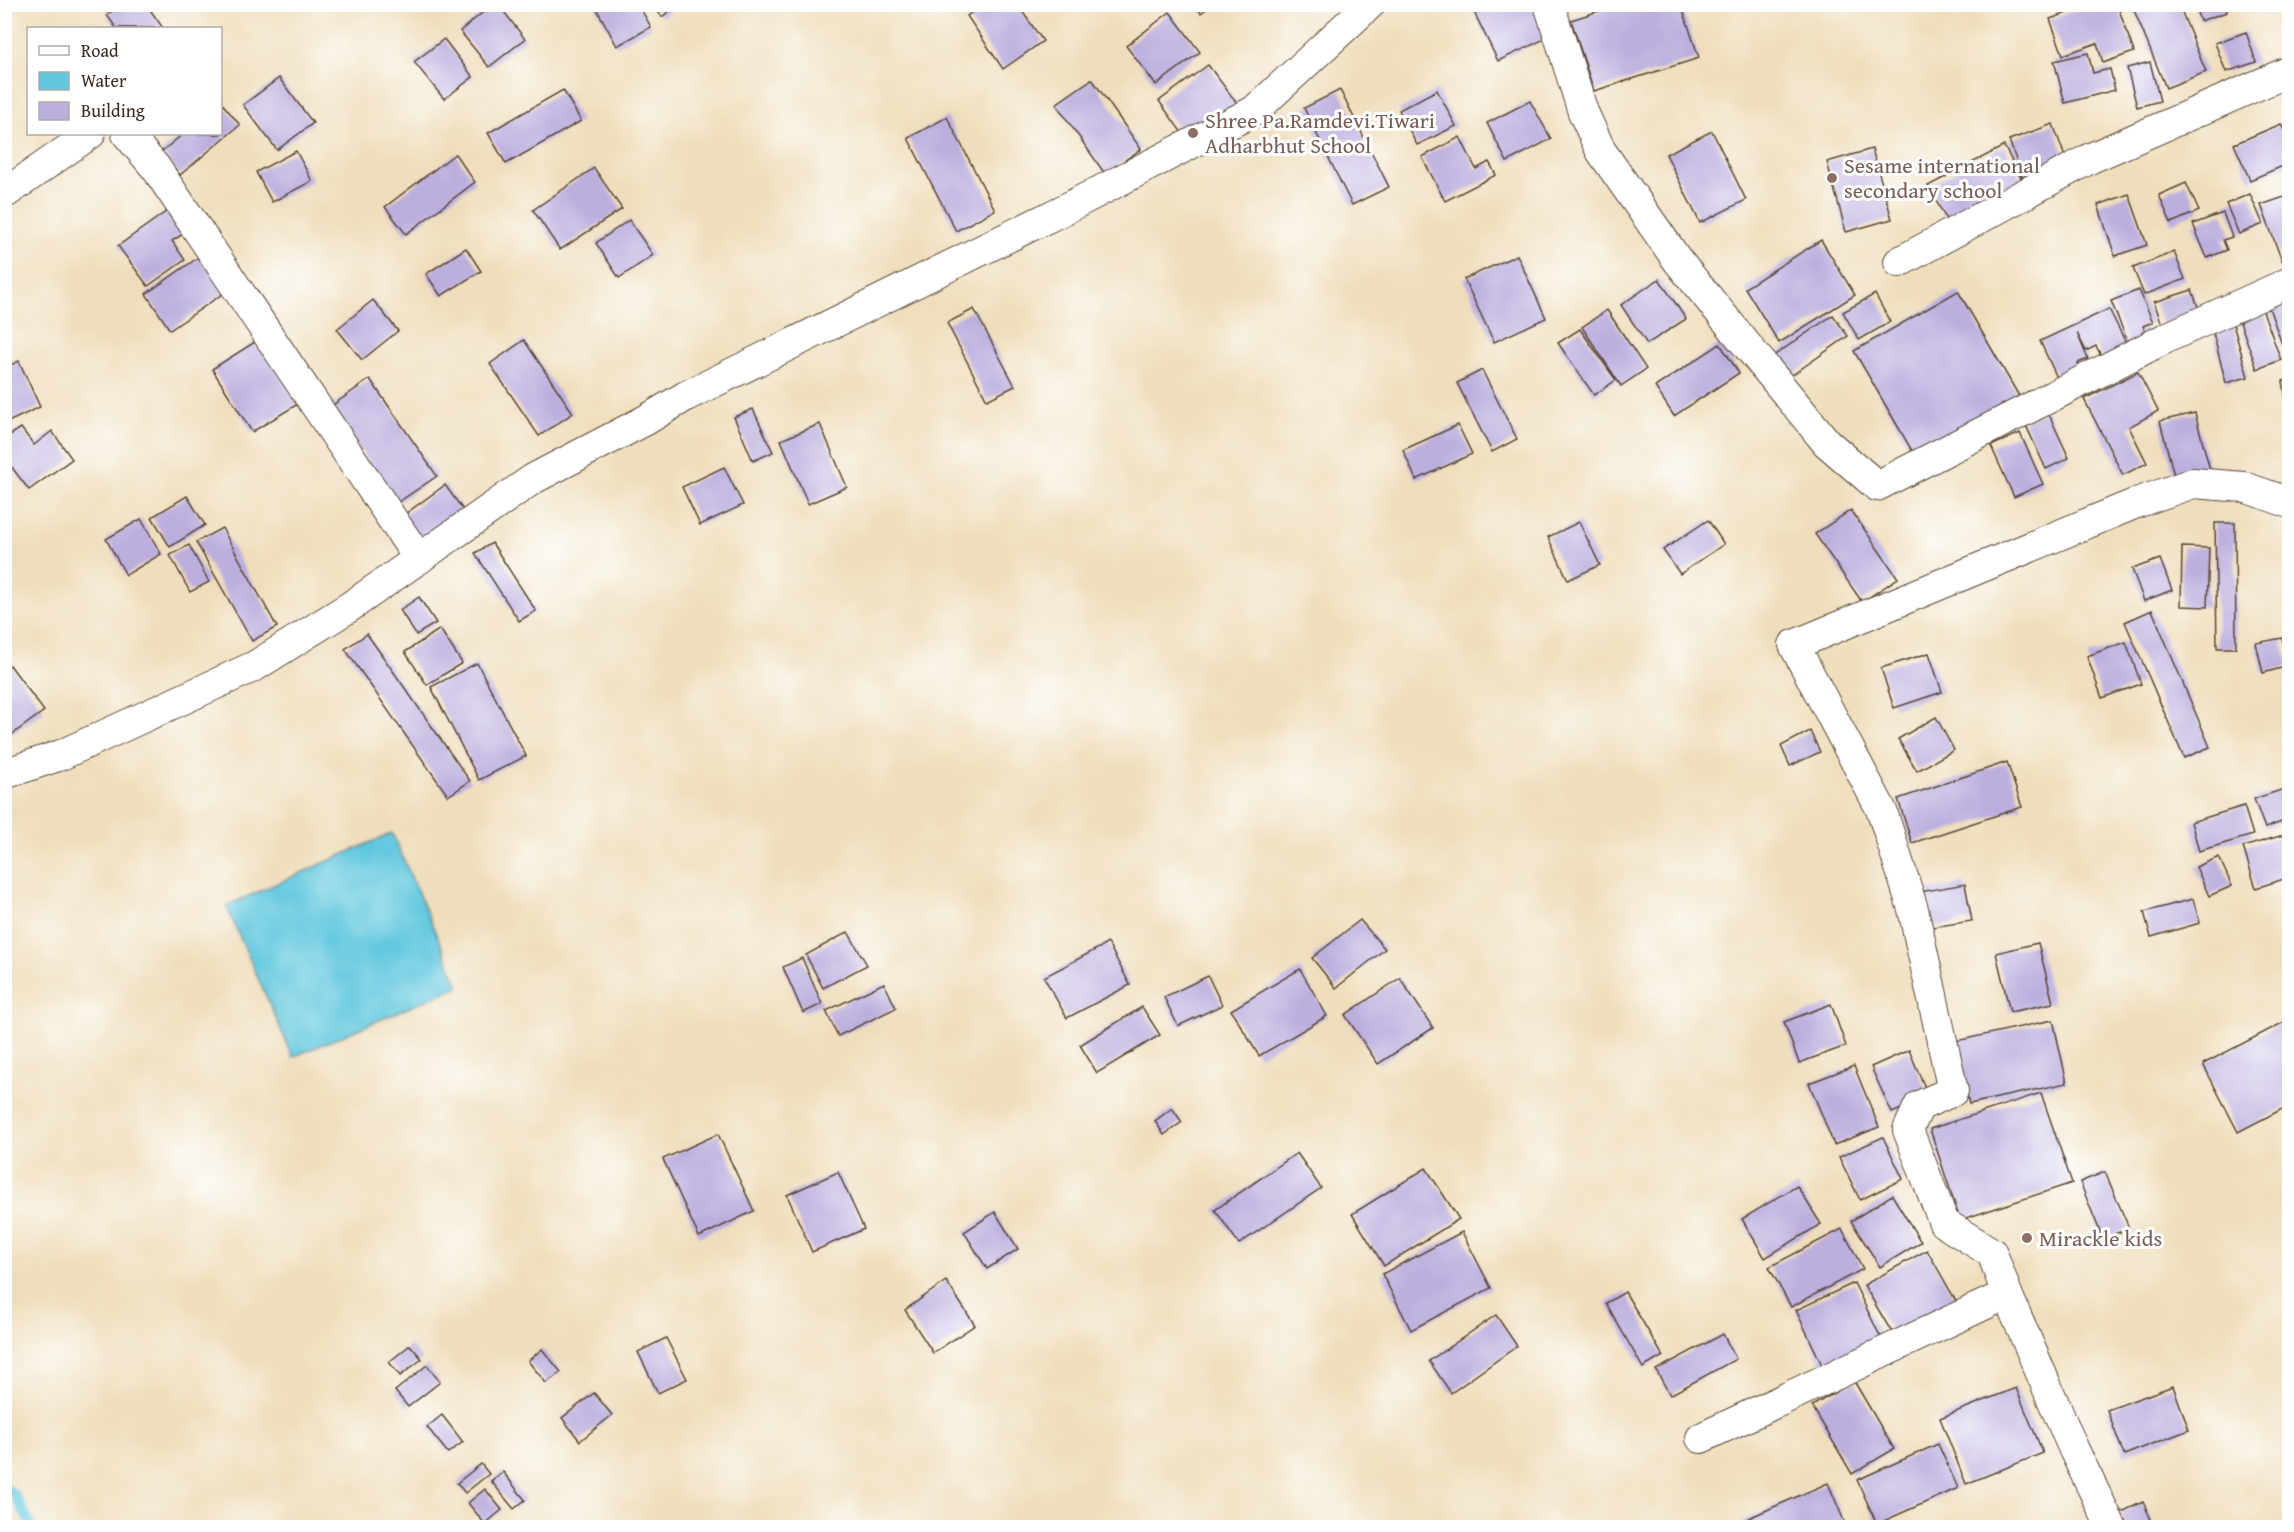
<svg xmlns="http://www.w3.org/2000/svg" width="2294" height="1532" viewBox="0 0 2294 1532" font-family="'Gentium Book Plus',serif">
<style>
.water{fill:#61c7de;stroke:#4e787e;stroke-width:1.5}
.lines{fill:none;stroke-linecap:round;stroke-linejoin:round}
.stream{stroke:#61c7de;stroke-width:10}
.building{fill:#bcafde}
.minor-casing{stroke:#564536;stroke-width:32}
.minor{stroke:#fff;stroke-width:30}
.education-dot{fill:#8d6e63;stroke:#fff;stroke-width:2}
.labels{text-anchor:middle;stroke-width:6;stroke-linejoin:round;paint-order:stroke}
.education-label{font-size:22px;fill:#785e54;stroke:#fff;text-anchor:start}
</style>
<rect width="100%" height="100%" fill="#fff"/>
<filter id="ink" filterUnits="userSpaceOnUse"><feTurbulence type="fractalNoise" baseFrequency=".0167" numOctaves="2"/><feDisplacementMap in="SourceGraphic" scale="12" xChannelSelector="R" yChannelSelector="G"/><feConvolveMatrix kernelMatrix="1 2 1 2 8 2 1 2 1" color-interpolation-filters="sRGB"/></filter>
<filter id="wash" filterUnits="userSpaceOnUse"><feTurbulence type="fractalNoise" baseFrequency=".008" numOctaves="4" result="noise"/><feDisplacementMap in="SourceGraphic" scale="24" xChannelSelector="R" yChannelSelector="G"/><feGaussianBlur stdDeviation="1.35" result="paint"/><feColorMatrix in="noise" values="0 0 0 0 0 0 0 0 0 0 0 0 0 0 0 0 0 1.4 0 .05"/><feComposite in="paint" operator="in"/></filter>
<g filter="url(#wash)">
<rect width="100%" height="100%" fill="#efdebc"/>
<!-- water -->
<path class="water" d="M392,833L459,986L293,1057L226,906Z"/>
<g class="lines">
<!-- stream -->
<path class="stream" d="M4,1487L14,1494L33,1528"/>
</g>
<g id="blocks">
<!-- building -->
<g class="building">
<path d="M122,4H146L163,28H116L107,15Z"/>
<path d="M493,4H498L525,39L489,67L460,31Z"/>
<path d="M594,4H638L651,27L617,46Z"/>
<path d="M652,4H679L662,17Z"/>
<path d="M983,4H1017L1043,41L1003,69L967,16Z"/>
<path d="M1195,4H1213L1201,13Z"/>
<path d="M1470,4H1533L1549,37L1498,61Z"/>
<path d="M1621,4H1681L1699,58L1594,91L1571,20Z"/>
<path d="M2093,4H2117L2134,52L2103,63L2097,43L2063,55L2050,19Z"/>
<path d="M2194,4H2225L2227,12L2200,21Z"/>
<path d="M2142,5H2179L2206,72L2166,88L2133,8Z"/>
<path d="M1170,12L1200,52L1156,85L1126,46Z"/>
<path d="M2246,32L2256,62L2226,72L2215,43Z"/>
<path d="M444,39L473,77L444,99L414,62Z"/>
<path d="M2088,53L2093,73L2110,69L2115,90L2065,103L2054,61Z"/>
<path d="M2150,62L2160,101L2137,107L2127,68Z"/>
<path d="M1208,65L1237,103L1187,140L1159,101Z"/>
<path d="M279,78L313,123L277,150L243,105Z"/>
<path d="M1092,79L1141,149L1105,174L1056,104Z"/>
<path d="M563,90L581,121L506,164L488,133Z"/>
<path d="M1340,90L1389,187L1352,205L1304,108Z"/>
<path d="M1437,90L1456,126L1417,145L1399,110Z"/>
<path d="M220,101L240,125L180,175L161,152L183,134H220Z"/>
<path d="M1530,101L1551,139L1507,162L1487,123Z"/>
<path d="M947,117L995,210L956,231L908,138Z"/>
<path d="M2053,124L2067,162L2022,177L2009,140Z"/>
<path d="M2281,124L2290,143V163L2250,180L2234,144Z"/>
<path d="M1712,131L1746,200L1700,223L1666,154Z"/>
<path d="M1460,137L1476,169L1489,162L1496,175L1445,201L1422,157Z"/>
<path d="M2004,146L2025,186L1950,226L1928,186Z"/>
<path d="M1872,149L1892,219L1846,232L1827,162Z"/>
<path d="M296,151L312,181L272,202L256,172Z"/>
<path d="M455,154L475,182L406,234L385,207Z"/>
<path d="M594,168L622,209L560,250L533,210Z"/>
<path d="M2186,183L2199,211L2171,223L2159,195Z"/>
<path d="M2129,194L2147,245L2115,256L2098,205Z"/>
<path d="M2250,194L2263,224L2239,234L2226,204Z"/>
<path d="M2290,195V259L2282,261L2261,205Z"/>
<path d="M170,209L186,232L172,241L185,260L148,286L118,246Z"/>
<path d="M2223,213L2232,237L2223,240L2227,250L2207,258L2193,224Z"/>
<path d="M629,220L653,255L619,278L596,243Z"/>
<path d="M1821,240L1855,295L1779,343L1745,288Z"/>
<path d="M466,248L481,271L441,296L426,274Z"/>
<path d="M206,252L231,288L170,330L146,294Z"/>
<path d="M2174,252L2185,279L2144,295L2133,268Z"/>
<path d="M1517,255L1546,318L1494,342L1464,279Z"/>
<path d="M1659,279L1686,319L1647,344L1621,305Z"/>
<path d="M2139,290L2153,322L2143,326L2146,333L2132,352L2111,301Z"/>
<path d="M2192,290L2202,318L2164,330L2154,302Z"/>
<path d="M1958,291L2019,396L1915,456L1854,351Z"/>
<path d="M1875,294L1890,322L1859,340L1843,312Z"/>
<path d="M2290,294V360L2288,361L2267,302Z"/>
<path d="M373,300L398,331L362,360L337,329Z"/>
<path d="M2260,303L2281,360L2257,369L2236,311Z"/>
<path d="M974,309L1015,386L987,400L947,323Z"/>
<path d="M2109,309L2131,353L2106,365L2096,346L2086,351L2077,333L2088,359L2078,363L2083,374L2060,384L2040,341Z"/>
<path d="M1607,310L1646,369L1621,386L1582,327Z"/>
<path d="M1833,315L1848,336L1782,382L1766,361Z"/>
<path d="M2233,324L2248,377L2226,383L2212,329Z"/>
<path d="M1580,329L1616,380L1594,395L1558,343Z"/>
<path d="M258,340L298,404L252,432L212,369Z"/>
<path d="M524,340L573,413L539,436L490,364Z"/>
<path d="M1720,344L1739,373L1674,416L1655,387Z"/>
<path d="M19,361L40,407L4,424V368Z"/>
<path d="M1482,370L1517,439L1492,452L1457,383Z"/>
<path d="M2138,372L2158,411L2129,427L2147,463L2123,475L2084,399Z"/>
<path d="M370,379L437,476L397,503L330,407Z"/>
<path d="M2290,380V413H2288L2283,381Z"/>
<path d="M753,409L773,452L753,461L734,417Z"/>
<path d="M2047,410L2069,458L2046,469L2024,421Z"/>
<path d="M2195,413L2211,474L2176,483L2160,421Z"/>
<path d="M820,424L847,487L808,504L781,440Z"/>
<path d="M1458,425L1472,454L1416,480L1403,450Z"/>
<path d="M21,428L34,445L52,431L72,459L29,490L4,457V439Z"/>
<path d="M2020,433L2043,484L2014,497L1991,446Z"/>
<path d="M724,467L743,505L700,525L682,487Z"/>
<path d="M445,485L466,514L423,546L401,517Z"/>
<path d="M187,496L205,525L170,547L152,517Z"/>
<path d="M1851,510L1898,578L1862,602L1815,534Z"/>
<path d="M141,519L161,554L126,575L106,539Z"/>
<path d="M1708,520L1724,544L1680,574L1663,550Z"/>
<path d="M1579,522L1600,565L1568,580L1548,537Z"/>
<path d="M2215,523H2235L2236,648H2217Z"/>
<path d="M222,528L277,627L252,641L196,542Z"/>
<path d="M492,543L536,611L519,621L475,553Z"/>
<path d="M189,545L209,582L190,592L170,555Z"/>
<path d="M2182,547L2209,548L2207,607L2181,606Z"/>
<path d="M2160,559L2172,590L2144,601L2132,569Z"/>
<path d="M419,597L436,623L416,635L400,610Z"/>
<path d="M2152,610L2210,747L2184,758L2125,622Z"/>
<path d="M4,622L12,636L4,640Z"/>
<path d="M440,629L462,663L427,685L405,652Z"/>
<path d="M367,634L470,781L448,796L345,649Z"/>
<path d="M2282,638L2289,666L2263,673L2256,643Z"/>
<path d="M2126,642L2141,684L2102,698L2087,656Z"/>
<path d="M1929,653L1942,692L1894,708L1881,668Z"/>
<path d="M477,663L526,756L479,780L431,687Z"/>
<path d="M10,665L44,711L10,736L4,728V669Z"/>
<path d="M1936,717L1954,750L1917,771L1898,739Z"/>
<path d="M1810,731L1820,752L1790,766L1781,746Z"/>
<path d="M2007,762L2022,807L1912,843L1898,799Z"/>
<path d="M2290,787V819L2265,828L2254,799Z"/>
<path d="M2244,806L2253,835L2199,851L2191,822Z"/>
<path d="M2290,833V877L2256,888L2243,847Z"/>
<path d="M2219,857L2232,886L2209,896L2196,867Z"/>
<path d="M1965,884L1972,921L1926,928L1919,892Z"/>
<path d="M2193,899L2200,923L2151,937L2144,912Z"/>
<path d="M1360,920L1385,949L1336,988L1312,958Z"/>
<path d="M848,932L867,965L823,988L806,955Z"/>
<path d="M1108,943L1130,985L1067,1018L1044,977Z"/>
<path d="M2038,943L2053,1003L2010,1012L1996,953Z"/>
<path d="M802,958L822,1004L803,1013L783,967Z"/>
<path d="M1300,969L1327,1016L1259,1056L1231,1010Z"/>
<path d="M1208,976L1222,1005L1178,1026L1164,997Z"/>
<path d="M1400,978L1433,1028L1378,1064L1345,1015Z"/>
<path d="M884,983L896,1008L838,1036L826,1011Z"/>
<path d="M1831,1004L1846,1046L1799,1063L1784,1022Z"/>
<path d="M1142,1007L1160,1035L1097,1073L1080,1045Z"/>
<path d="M2053,1020L2067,1083L1969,1104L1956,1041Z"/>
<path d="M2284,1022L2290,1032V1105L2238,1132L2203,1064Z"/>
<path d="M1909,1050L1929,1097L1892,1113L1871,1067Z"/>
<path d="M1854,1066L1879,1127L1834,1145L1809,1083Z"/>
<path d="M2041,1093L2072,1183L1960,1220L1930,1129Z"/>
<path d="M1172,1108L1182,1122L1164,1135L1155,1121Z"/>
<path d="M718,1134L754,1211L699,1237L663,1159Z"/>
<path d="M1883,1137L1903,1179L1860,1200L1839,1157Z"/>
<path d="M1297,1153L1321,1188L1239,1244L1215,1210Z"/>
<path d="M1426,1168L1459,1219L1384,1266L1352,1214Z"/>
<path d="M838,1172L864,1229L812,1252L787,1195Z"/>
<path d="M2105,1172L2129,1228L2103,1239L2080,1182Z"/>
<path d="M1797,1186L1821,1224L1765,1258L1742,1219Z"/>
<path d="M1892,1195L1921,1242L1880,1267L1851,1221Z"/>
<path d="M995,1212L1018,1249L987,1269L964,1232Z"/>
<path d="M1842,1229L1863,1269L1791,1307L1769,1267Z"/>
<path d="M1462,1232L1491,1288L1411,1330L1382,1274Z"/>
<path d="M1927,1250L1957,1303L1895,1338L1864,1285Z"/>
<path d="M946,1281L975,1325L933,1353L905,1310Z"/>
<path d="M1854,1283L1883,1342L1824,1369L1796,1310Z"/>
<path d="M1625,1292L1663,1356L1643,1368L1606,1303Z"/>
<path d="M1496,1315L1517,1346L1451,1393L1429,1361Z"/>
<path d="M1723,1334L1736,1359L1670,1395L1656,1370Z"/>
<path d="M666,1338L687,1379L658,1393L638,1352Z"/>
<path d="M410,1345L422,1359L400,1376L389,1362Z"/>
<path d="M542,1349L561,1372L546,1383L528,1361Z"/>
<path d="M427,1365L440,1382L408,1407L395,1391Z"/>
<path d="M1854,1381L1894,1449L1852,1474L1812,1406Z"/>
<path d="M2173,1386L2189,1430L2124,1455L2107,1410Z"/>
<path d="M2016,1388L2043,1453L1966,1484L1940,1418Z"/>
<path d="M594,1393L612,1415L580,1441L562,1418Z"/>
<path d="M442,1415L463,1442L448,1453L427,1427Z"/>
<path d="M1938,1444L1958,1488L1877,1524L1857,1480Z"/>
<path d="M481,1464L489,1474L465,1493L457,1483Z"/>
<path d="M503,1472L525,1500L514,1509L491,1481Z"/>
<path d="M1828,1483L1847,1528H1745L1742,1521Z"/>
<path d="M485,1489L502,1510L485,1524L468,1503Z"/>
<path d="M2143,1502L2155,1528H2126L2119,1513Z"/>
</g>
</g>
</g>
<g filter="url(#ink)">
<use href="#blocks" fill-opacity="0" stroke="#564536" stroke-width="1.5"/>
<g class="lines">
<!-- minor casing -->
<g class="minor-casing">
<g id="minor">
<path d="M1549,4L1583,112L1601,151L1678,261L1827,443L1877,486L2166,338L2290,282"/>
<path d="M127,134L156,168L419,559"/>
<path d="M4,194L90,134"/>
<path d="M1899,262L2091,158L2290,71"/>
<path d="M4,774L61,755L255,666L351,606L533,479L646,420L686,396L1063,210L1254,111L1370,4"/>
<path d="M1701,1438L2007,1294"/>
<path d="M2112,1528L2074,1450L2007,1294L1992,1253L1944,1223L1908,1130L1919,1106L1953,1091L1913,909L1882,811L1794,645L2139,502L2193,483L2244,487L2290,503"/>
</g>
</g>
<!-- minor -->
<use href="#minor" class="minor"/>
</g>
</g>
<!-- markers -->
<g class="education-dot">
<circle cx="1193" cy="133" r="6"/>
<circle cx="1832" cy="178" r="6"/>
<circle cx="2027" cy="1238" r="6"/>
</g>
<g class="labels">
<!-- education labels -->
<g class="education-label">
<text x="1205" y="128">Shree Pa.Ramdevi.Tiwari<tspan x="1205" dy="25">Adharbhut School</tspan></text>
<text x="1844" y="173">Sesame international<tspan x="1844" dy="25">secondary school</tspan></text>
<text x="2039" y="1246">Mirackle kids</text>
</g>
</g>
<!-- margin -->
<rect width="2294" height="1532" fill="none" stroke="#fff" stroke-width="24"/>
<!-- legend -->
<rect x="27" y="27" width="195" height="108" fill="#ffffff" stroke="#b1aaa5" stroke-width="1.5"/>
<rect x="39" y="46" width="30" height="9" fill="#ffffff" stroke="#b1aaa5" stroke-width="1.5"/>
<text x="81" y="57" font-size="18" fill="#3b2a1e">Road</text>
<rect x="39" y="72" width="30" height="18" fill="#61c7de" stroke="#b1aaa5" stroke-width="1.5"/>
<text x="81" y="87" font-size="18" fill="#3b2a1e">Water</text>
<rect x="39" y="102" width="30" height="18" fill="#bcafde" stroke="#b1aaa5" stroke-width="1.5"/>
<text x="81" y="117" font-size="18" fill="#3b2a1e">Building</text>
</svg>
